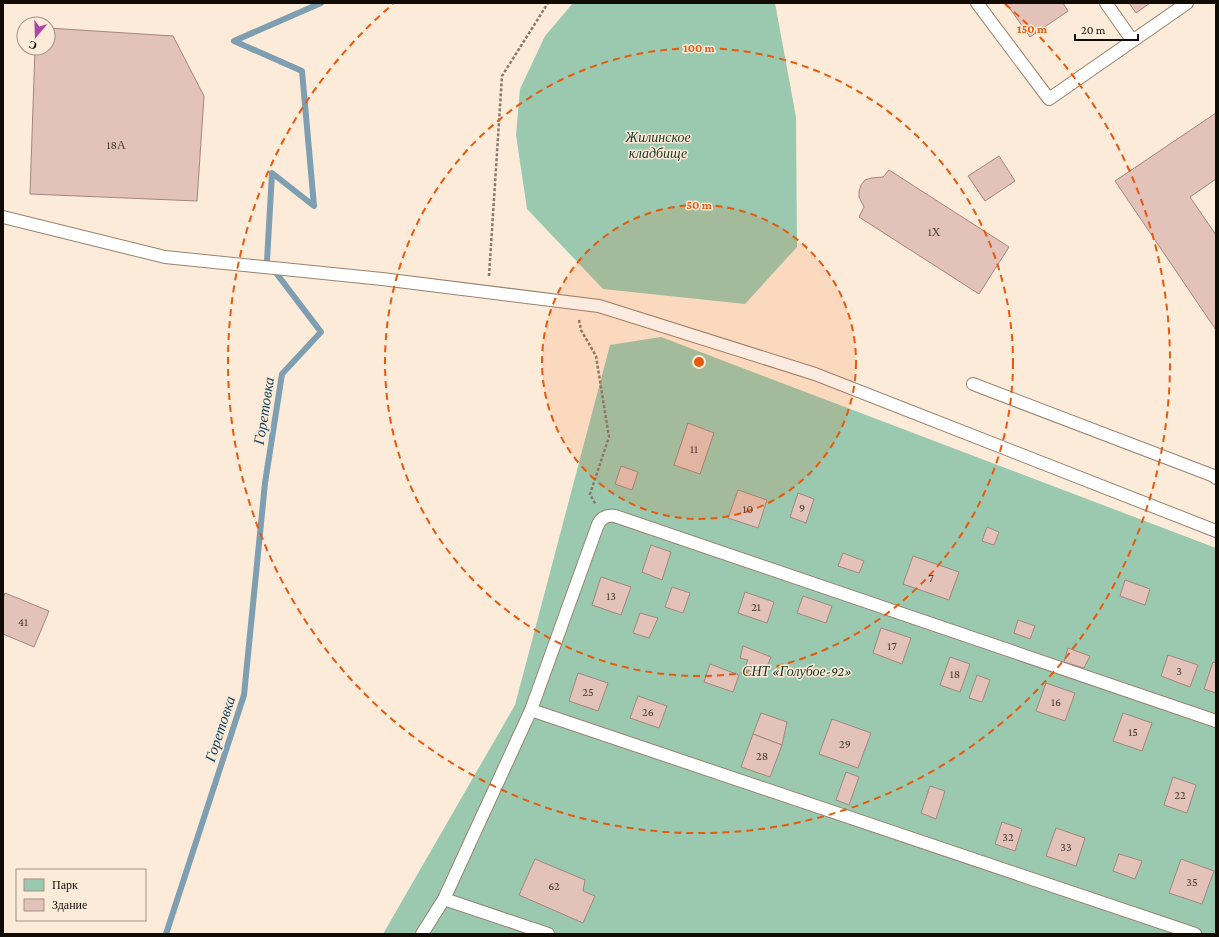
<svg xmlns="http://www.w3.org/2000/svg" width="1219" height="937" viewBox="0 0 1219 937" font-family="'Crimson Pro',serif">
<style>
.green{fill:#9ac9af}
.lines{fill:none;stroke-linecap:round;stroke-linejoin:round}
.stream{stroke:#7e9eb2;stroke-width:6}
.building{fill:#e2c2b9;stroke:#a3857d}
.service-casing{stroke:#97836f;stroke-width:14}
.path{stroke:#867a6d;stroke-width:2.5;stroke-dasharray:3 2;stroke-linecap:butt}
.service{stroke:#fff;stroke-width:12}
.ring{fill:none;stroke:#e8590c;stroke-width:2;stroke-dasharray:7 5}
.labels{text-anchor:middle;stroke-width:3;stroke-linejoin:round;paint-order:stroke}
.number-label{font-size:12px;fill:#463931}
.park-label{font-size:14px;font-style:italic;fill:#143223;stroke:#fdebd9}
.water-label{font-size:15px;font-style:italic;fill:#0b3e58;stroke:#fdebd9}
.centre{fill:#e8590c;stroke:#fdebd9;stroke-width:2}
.ring-label{font-size:12px;text-anchor:middle;font-weight:bold;fill:#e8590c;stroke:#fdebd9;stroke-width:3;stroke-linejoin:round;paint-order:stroke}
</style>
<rect width="100%" height="100%" fill="#fdebd9"/>
<!-- green -->
<g class="green">
<path d="M573,3H775L796,117L797,247L745,304L603,289L527,209L516,135L520,89L545,36Z"/>
<path d="M661,337L1216,548V934H383L515,705L610,345Z"/>
</g>
<g class="lines">
<!-- stream -->
<path class="stream" d="M166,934L244,695L265,483L282,374L321,332L267,261L272,173L314,206L302,71L234,41L321,3"/>
</g>
<!-- building -->
<g class="building">
<path d="M1006,3H1063L1068,11L1030,37Z"/>
<path d="M1129,3H1150L1136,13Z"/>
<path d="M48,28L173,36L204,96L197,201L30,194L35,48H48Z"/>
<path d="M1216,113V179L1190,197L1216,235V330L1115,181Z"/>
<path d="M999,156L1015,181L985,201L968,176Z"/>
<path d="M889,170L1009,247L979,294L859,217L864,207L859,197V191L861,185L865,180L871,178L883,177Z"/>
<path d="M688,423L714,433L700,474L674,465Z"/>
<path d="M621,466L638,472L632,490L615,484Z"/>
<path d="M738,490L767,500L758,528L728,518Z"/>
<path d="M798,493L814,499L806,523L790,517Z"/>
<path d="M987,527L999,532L994,545L982,541Z"/>
<path d="M651,545L671,552L662,580L642,572Z"/>
<path d="M843,553L864,561L859,573L838,566Z"/>
<path d="M913,556L959,572L949,600L903,584Z"/>
<path d="M601,577L631,587L621,615L592,605Z"/>
<path d="M1125,580L1150,589L1145,605L1120,596Z"/>
<path d="M672,587L690,593L683,613L665,607Z"/>
<path d="M745,592L774,602L767,623L738,613Z"/>
<path d="M5,593L49,611L34,647L3,634V598Z"/>
<path d="M803,596L832,606L826,623L797,613Z"/>
<path d="M640,613L658,618L649,638L633,633Z"/>
<path d="M1018,620L1035,626L1030,639L1014,633Z"/>
<path d="M881,628L911,638L902,664L873,653Z"/>
<path d="M743,646L771,657L763,676L744,669L748,660L740,658Z"/>
<path d="M1068,648L1090,656L1084,668L1064,662Z"/>
<path d="M1168,655L1198,665L1190,687L1161,676Z"/>
<path d="M950,657L970,664L960,692L940,685Z"/>
<path d="M1213,662L1216,663V693L1204,689Z"/>
<path d="M710,664L739,675L733,692L704,682Z"/>
<path d="M578,673L608,683L598,711L569,701Z"/>
<path d="M977,675L990,680L982,702L969,698Z"/>
<path d="M1046,683L1075,693L1065,721L1036,711Z"/>
<path d="M638,696L667,706L659,728L630,718Z"/>
<path d="M761,713L787,722L782,745L753,734Z"/>
<path d="M1123,713L1152,723L1142,751L1113,741Z"/>
<path d="M832,719L871,733L858,768L819,754Z"/>
<path d="M753,734L782,745L770,777L741,767Z"/>
<path d="M846,772L859,777L849,805L836,800Z"/>
<path d="M1173,777L1196,785L1187,813L1164,805Z"/>
<path d="M930,786L945,791L936,819L921,813Z"/>
<path d="M1002,822L1022,829L1015,851L995,844Z"/>
<path d="M1056,828L1085,838L1076,866L1046,856Z"/>
<path d="M1119,854L1142,861L1135,879L1113,871Z"/>
<path d="M535,859L585,880L583,891L595,896L583,923L519,895Z"/>
<path d="M1181,859L1214,871L1202,904L1169,893Z"/>
</g>
<g class="lines">
<!-- service casing -->
<g class="service-casing">
<g id="service">
<path d="M977,3L1049,99L1187,3"/>
<path d="M1106,3L1132,40"/>
<path d="M3,217L165,257L382,279L599,306L815,374L1216,531"/>
<path d="M973,384L1214,476L1216,478"/>
<path d="M531,710L1195,934"/>
<path d="M444,899L548,934"/>
<path d="M422,934L444,899L531,710L597,527C600,518 606,515 615,516L1216,721"/>
</g>
</g>
<!-- path -->
<g class="path">
<path d="M489,276L502,76L548,3"/>
<path d="M579,320L581,330L596,356L609,437L590,494L596,505"/>
</g>
<!-- service -->
<use href="#service" class="service"/>
</g>
<!-- distance rings -->
<circle cx="699" cy="362" r="157" fill="#e8590c" fill-opacity=".12"/>
<g class="ring">
<circle cx="699" cy="362" r="157"/>
<circle cx="699" cy="362" r="314"/>
<path d="M1005 4A471 471 0 1 1 393 4"/>
</g>
<g class="labels">
<!-- number labels -->
<g class="number-label">
<text x="116" y="149">18А</text>
<text x="934" y="236">1Х</text>
<text x="694" y="453">11</text>
<text x="802" y="512">9</text>
<text x="748" y="513">10</text>
<text x="931" y="582">7</text>
<text x="611" y="600">13</text>
<text x="756" y="611">21</text>
<text x="23" y="626">41</text>
<text x="892" y="650">17</text>
<text x="1179" y="675">3</text>
<text x="955" y="678">18</text>
<text x="588" y="696">25</text>
<text x="1056" y="706">16</text>
<text x="648" y="716">26</text>
<text x="1133" y="736">15</text>
<text x="845" y="748">29</text>
<text x="762" y="760">28</text>
<text x="1180" y="799">22</text>
<text x="1008" y="841">32</text>
<text x="1066" y="851">33</text>
<text x="1192" y="886">35</text>
<text x="554" y="890">62</text>
</g>
<!-- park labels -->
<g class="park-label">
<text x="658" y="142">Жилинское<tspan x="658" dy="16">кладбище</tspan></text>
<text x="797" y="676">СНТ «Голубое-92»</text>
</g>
<!-- water labels -->
<g class="water-label">
<text transform="translate(264 411) rotate(-81)" y="5">Горетовка</text>
<text transform="translate(220 729) rotate(-72)" y="5">Горетовка</text>
</g>
</g>
<circle cx="699" cy="362" r="6" class="centre"/>
<g class="ring-label">
<text x="1032" y="33">150 m</text>
<text x="699" y="52">100 m</text>
<text x="699" y="209">50 m</text>
</g>
<!-- border -->
<rect width="1219" height="937" fill="none" stroke="#120b04" stroke-width="8"/>
<!-- legend -->
<rect x="16" y="869" width="130" height="52" fill="#fdebd9" stroke="#9f9184"/>
<rect x="24" y="879" width="20" height="12" fill="#9ac9af" stroke="#9f9184"/>
<text x="52" y="889" font-size="12" fill="#120b04">Парк</text>
<rect x="24" y="899" width="20" height="12" fill="#e2c2b9" stroke="#9f9184"/>
<text x="52" y="909" font-size="12" fill="#120b04">Здание</text>
<!-- north arrow -->
<g transform="translate(36 36) rotate(199)"><circle r="19" fill="#fdebd9" stroke="#9f9184"/>
<path d="M0-3L7 15L0 10L-7 15Z" fill="#af45a6"/>
<text y="-6" font-size="11" font-weight="bold" text-anchor="middle" fill="#120b04">С</text>
</g>
<!-- scale -->
<path d="M1075 34v6h63v-6" fill="none" stroke="#120b04" stroke-width="2"/>
<text x="1081" y="34" font-size="12" fill="#120b04" stroke="#fdebd9" stroke-width="3" paint-order="stroke">20 m</text>
</svg>
